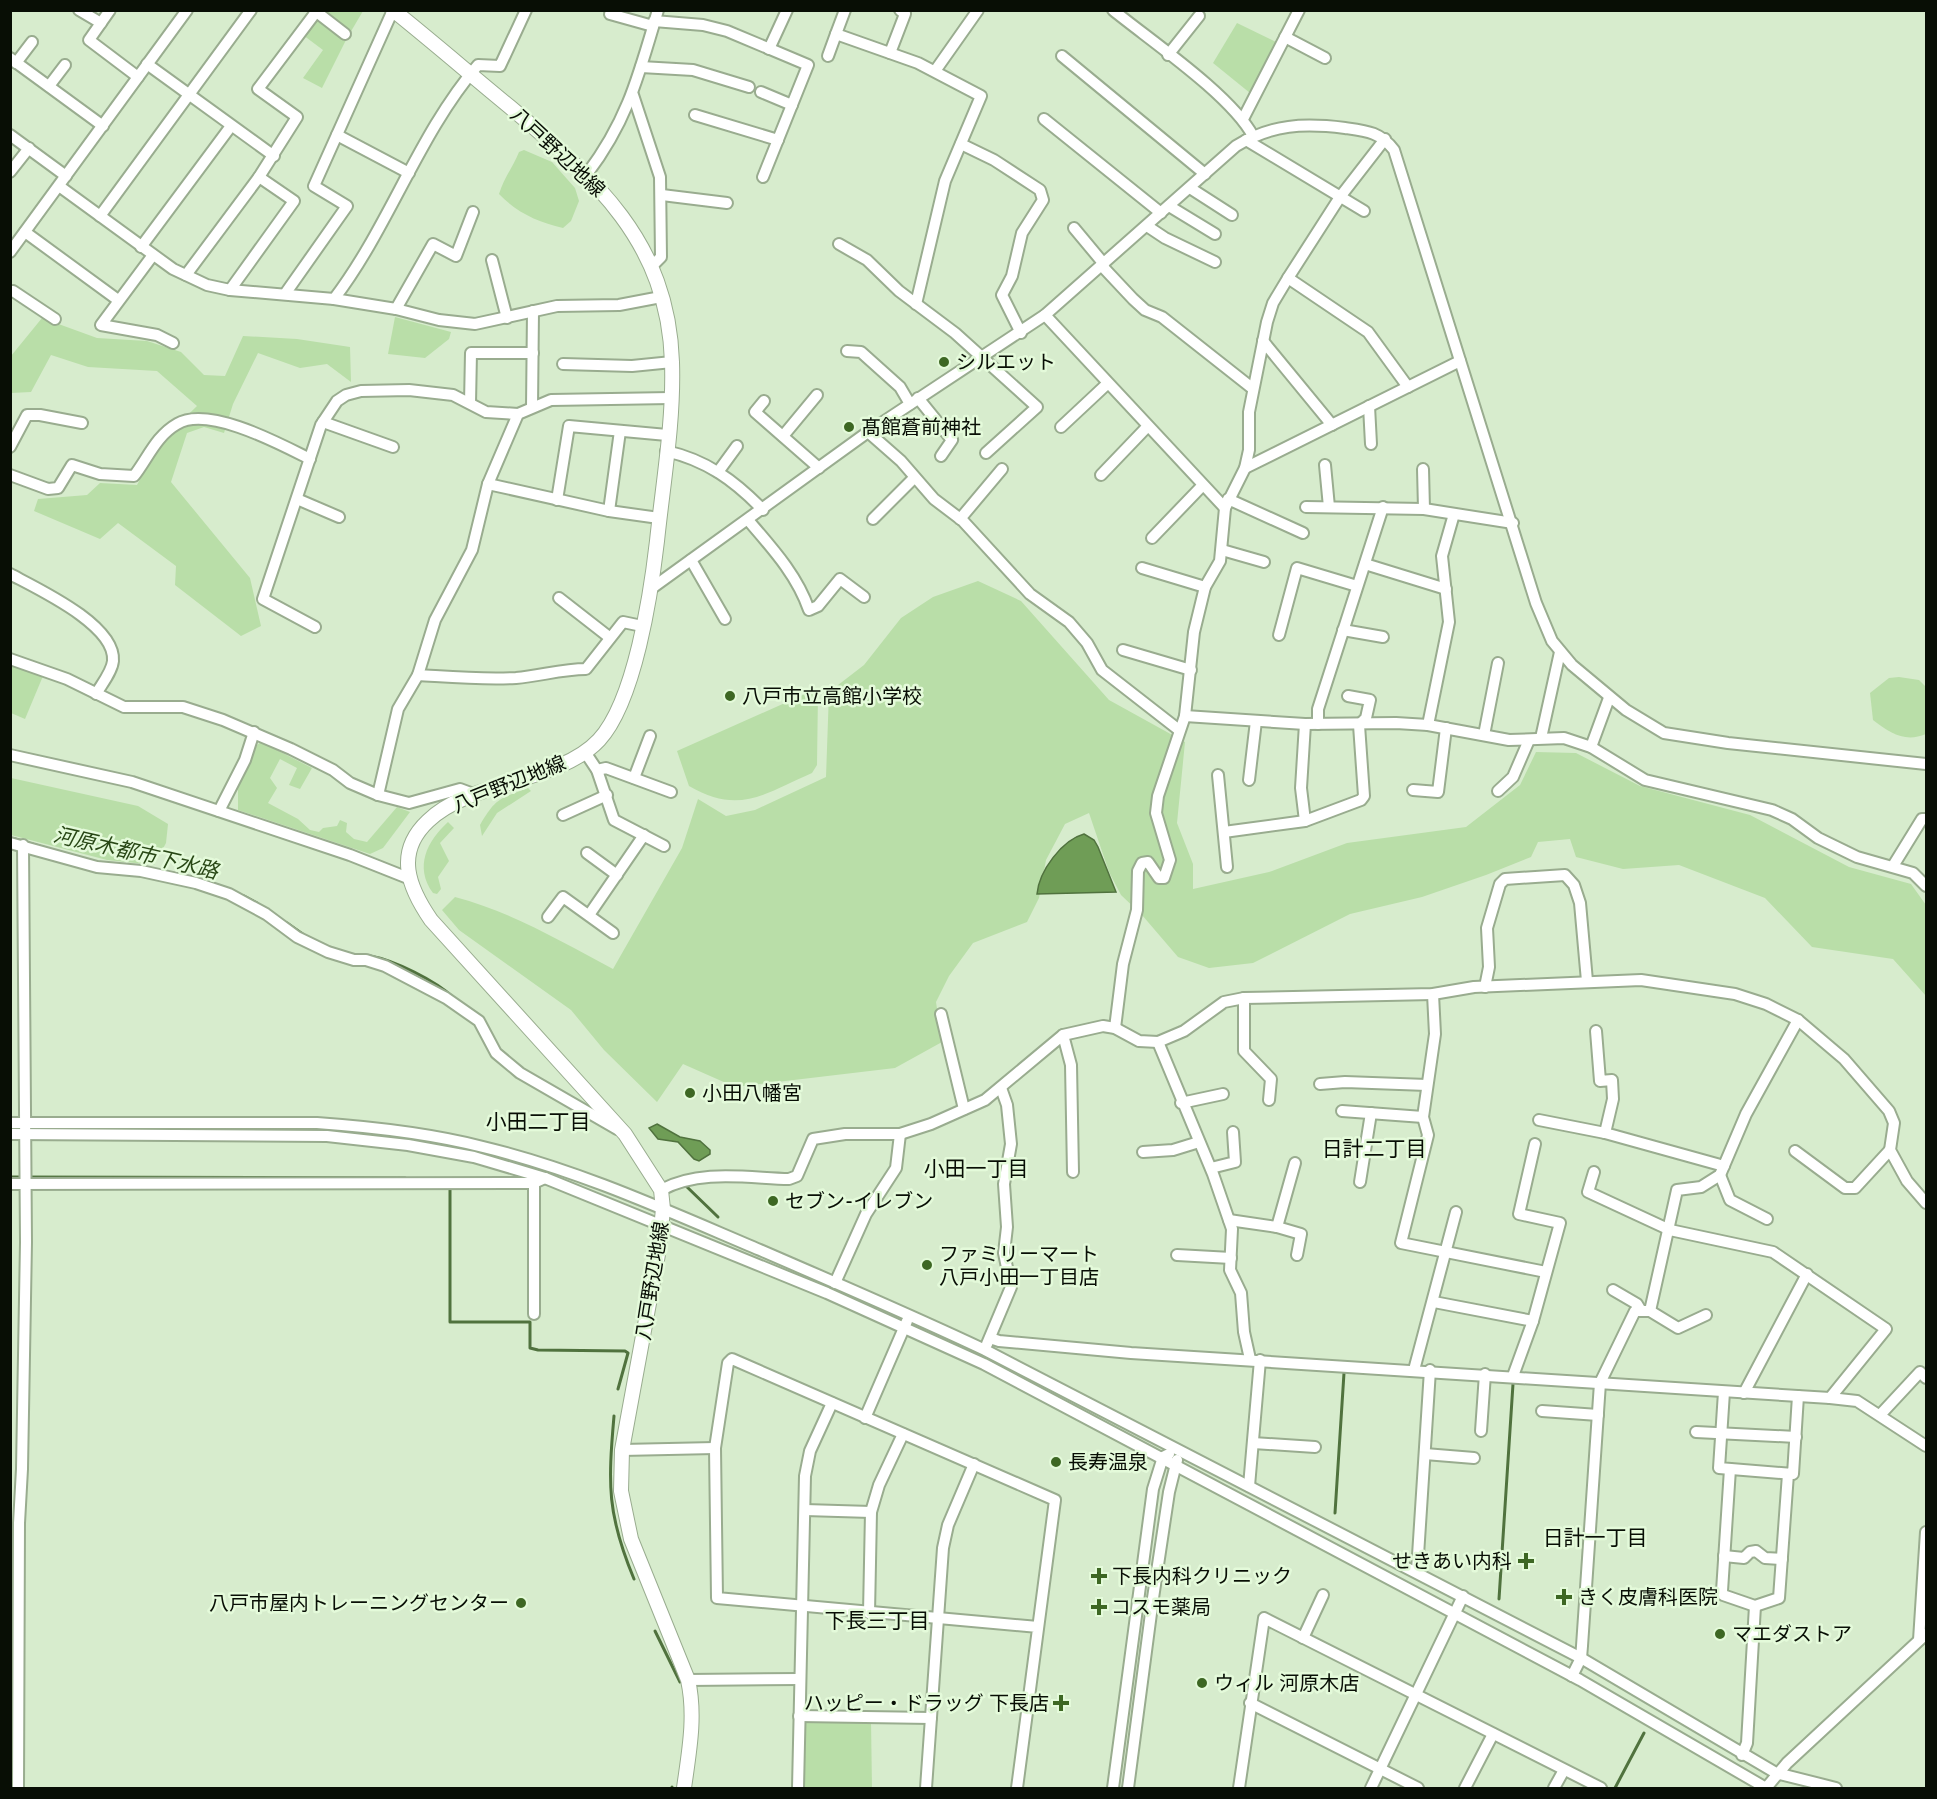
<svg xmlns="http://www.w3.org/2000/svg" width="1937" height="1799" viewBox="0 0 1937 1799" font-family="'Varela Round','Noto Sans JP',sans-serif">
<style>
.green{fill:#b9dea8}
.water{fill:#6f9d56;stroke:#50723e;stroke-width:1.5}
.lines{fill:none;stroke-linecap:round;stroke-linejoin:round}
.stream{stroke:#50723e;stroke-width:3}
.minor-casing{stroke:#99ac8f;stroke-width:14}
.major-casing{stroke:#99ac8f;stroke-width:16}
.minor{stroke:#fff;stroke-width:10}
.major{stroke:#fff;stroke-width:14}
.poi-dot{fill:#3d6723;stroke:#e4fada;stroke-width:2}
.labels{text-anchor:middle;stroke-width:5;stroke-linejoin:round;paint-order:stroke}
.street-label{font-size:20px;fill:#080e05;stroke:#e4fada}
.poi-label{font-size:20px;fill:#080e05;stroke:#e4fada;text-anchor:start}
.water-label{font-size:21px;font-style:italic;fill:#284715;stroke:#e4fada}
.neighbourhood-label{font-size:21px;fill:#080e05;stroke:#e4fada}
</style>
<rect width="100%" height="100%" fill="#d7eccd"/>
<!-- green -->
<g class="green">
<path d="M322,11H363L350,33Z"/>
<path d="M319,19L346,40L322,88L303,78L323,50L303,35Z"/>
<path d="M1237,23L1276,42L1250,93L1213,63Z"/>
<path d="M524,150L552,162L575,188L579,201L571,221L563,228C538,222 517,213 499,194C504,178 513,167 519,152Z"/>
<path d="M395,317L451,332L449,339L425,358L388,354Z"/>
<path d="M42,318L97,338L147,341L181,352L204,375L225,376L243,336L297,339L350,347L351,382L327,364L300,368L258,353L233,404L224,433L204,427L187,433L171,482L250,578L261,626L241,636L175,585L176,566L118,523L100,539L34,511L38,499L87,495L100,483L137,485L159,443L197,406L157,371L88,367L51,355L31,392L11,393V356Z"/>
<path d="M978,581L1021,601L1109,700L1185,742L1177,823L1193,864V889L1269,872L1347,843L1466,827L1520,785L1536,752L1576,753L1640,786L1750,815L1849,867L1911,884L1926,905V996L1893,959L1812,947L1765,898L1679,865L1623,869L1576,857L1570,839L1538,842L1531,857L1486,875L1422,897L1350,914L1253,963L1209,968L1178,957L1142,915L1121,895L1109,872L1089,813L1065,824L1046,860L1039,898L1027,922L973,943L949,976L936,1002L942,1042L895,1068L735,1087L683,1064L657,1102L604,1050L571,1010L459,930L442,910L455,897C512,912 562,942 613,969L682,848L698,799L726,816L755,810L826,777L829,692L864,665L901,618L933,597Z"/>
<path d="M11,666L43,676L25,719L11,713Z"/>
<path d="M1899,677L1919,680L1926,687V734C1905,743 1890,733 1873,720L1870,693L1889,678Z"/>
<path d="M814,690L818,693L817,765L812,773C764,794 739,815 689,786L677,751Z"/>
<path d="M261,742L312,768L300,789L289,785L297,768L280,759L270,778L277,788L268,803L298,819L310,830L319,832L323,828L337,826L340,820L347,823L346,832L354,839L367,842L397,807L410,812L383,848L370,854L238,810V789L257,745Z"/>
<path d="M11,778L138,806L168,824L166,843L154,865L107,860L11,835Z"/>
<path d="M528,788L531,791L497,813L482,836L480,825C496,798 499,799 528,788Z"/>
<path d="M448,822L454,828L440,843L449,861L438,877L441,889L437,894L433,893C414,867 427,841 448,822Z"/>
<path d="M804,1720L871,1721L872,1788H802Z"/>
</g>
<!-- water -->
<g class="water">
<path d="M1084,834L1094,840L1098,847L1116,892L1037,894C1039,871 1062,840 1084,834Z"/>
<path d="M657,1124L680,1137L700,1141L710,1150V1154L699,1161L694,1159L678,1142L658,1139L649,1128Z"/>
</g>
<g class="lines">
<!-- stream -->
<g class="stream">
<path d="M15,839L46,848"/>
<path d="M244,896L257,903"/>
<path d="M287,923L304,935"/>
<path d="M370,956C394,960 436,981 454,998"/>
<path d="M10,1177L405,1178"/>
<path d="M450,1186V1322H530V1348L538,1350L625,1351L628,1353L618,1389"/>
<path d="M686,1186L718,1217"/>
<path d="M614,1416C608,1485 607,1514 634,1579"/>
<path d="M1335,1513L1344,1373"/>
<path d="M1499,1599L1513,1384"/>
<path d="M655,1631L680,1682"/>
<path d="M672,1788V1787"/>
<path d="M1615,1788L1644,1733"/>
</g>
<!-- minor casing -->
<g class="minor-casing">
<g id="minor">
<path d="M79,10L101,23"/>
<path d="M110,10L89,40L138,77"/>
<path d="M314,10L345,34"/>
<path d="M845,10L836,34L918,63L981,96L945,181L916,304"/>
<path d="M1113,10C1151,41 1231,95 1253,136"/>
<path d="M610,14L653,26"/>
<path d="M654,21L703,25L727,31L808,65L763,177"/>
<path d="M1285,37L1325,58"/>
<path d="M769,49L787,10"/>
<path d="M890,53L905,14L900,10"/>
<path d="M1168,55L1199,16"/>
<path d="M828,56L836,34"/>
<path d="M1062,56L1205,174"/>
<path d="M10,58L103,126"/>
<path d="M16,63L32,42"/>
<path d="M147,64L274,156"/>
<path d="M641,67L693,70L749,87"/>
<path d="M935,71L978,10"/>
<path d="M49,86L65,65"/>
<path d="M761,92L792,105"/>
<path d="M633,95L660,177L661,257L651,267"/>
<path d="M695,115L778,140"/>
<path d="M1044,119L1161,213"/>
<path d="M1243,119L1299,10"/>
<path d="M10,135L66,176"/>
<path d="M337,135L409,173"/>
<path d="M1246,140L1364,211"/>
<path d="M961,144L994,160L1040,190L1043,200L1022,233L1012,276L1002,295L1021,333"/>
<path d="M10,172L29,148"/>
<path d="M587,174C628,120 639,74 658,10"/>
<path d="M59,186L173,269L207,285L230,290L334,299L396,309L439,320L475,324L557,306L619,305L661,297"/>
<path d="M1190,188L1232,215"/>
<path d="M662,195L727,203"/>
<path d="M1169,206L1215,234"/>
<path d="M100,216L251,10"/>
<path d="M1147,226L1165,238L1215,262"/>
<path d="M1074,228L1104,264"/>
<path d="M25,232L118,300"/>
<path d="M839,244L867,260L899,291L955,333L1037,407L986,453"/>
<path d="M141,247L231,126"/>
<path d="M10,252L187,10"/>
<path d="M153,255L101,325L157,335L173,343"/>
<path d="M492,260L507,318"/>
<path d="M1102,266L1133,299L1145,310L1162,317L1252,388"/>
<path d="M186,275L259,177"/>
<path d="M1288,278L1368,332L1408,387"/>
<path d="M230,290L294,201L259,177L297,117L258,89L316,12"/>
<path d="M13,291L55,319"/>
<path d="M285,294L347,206L314,186L393,10"/>
<path d="M334,299C389,227 419,133 478,65L500,66L526,10"/>
<path d="M396,309L433,244L456,256L473,212"/>
<path d="M1045,315L1225,508"/>
<path d="M1263,341L1332,425"/>
<path d="M847,351L861,352L900,387L910,404"/>
<path d="M563,364L632,366L672,362"/>
<path d="M918,398L952,440L941,456"/>
<path d="M764,401L755,412L819,468"/>
<path d="M470,403L471,353H533"/>
<path d="M1369,406L1371,444"/>
<path d="M532,407L533,311"/>
<path d="M323,422L393,447"/>
<path d="M1061,427L1107,384"/>
<path d="M868,432L901,461L934,499L963,521L1030,594L1069,622L1087,643L1102,670L1179,730"/>
<path d="M783,436L817,395"/>
<path d="M10,447L27,415H40L82,423"/>
<path d="M666,451C706,460 734,480 763,510"/>
<path d="M1325,465L1329,507"/>
<path d="M1245,468L1460,361"/>
<path d="M1423,469L1424,509"/>
<path d="M718,472L737,446"/>
<path d="M10,475L48,489L58,488L72,465L100,474L134,476C148,458 156,436 177,424C208,405 280,444 310,459"/>
<path d="M1101,475L1147,427"/>
<path d="M488,484L609,511L659,518"/>
<path d="M297,499L339,517"/>
<path d="M1228,499L1303,533"/>
<path d="M557,500L569,426L667,435"/>
<path d="M1306,507L1424,509L1513,523"/>
<path d="M609,511L620,431"/>
<path d="M873,519L914,478"/>
<path d="M960,519L1002,469"/>
<path d="M748,520C772,548 797,575 809,610L818,606L840,579L864,597"/>
<path d="M1152,538L1202,486"/>
<path d="M1222,550L1264,562"/>
<path d="M691,560L725,619"/>
<path d="M1365,564L1446,589"/>
<path d="M1142,568L1205,587"/>
<path d="M10,574C38,589 116,625 113,661C112,672 101,685 96,694"/>
<path d="M652,588L868,432L1045,315L1236,146C1272,124 1304,123 1345,128C1367,131 1380,132 1394,150L1536,603L1552,641L1572,665L1626,710L1664,733L1728,743L1926,764"/>
<path d="M559,598L609,637"/>
<path d="M315,627L263,599L321,425L337,401L346,395L361,391L409,390L453,395L486,412L518,414"/>
<path d="M1343,630L1383,637"/>
<path d="M1279,635L1297,568L1357,586"/>
<path d="M1123,650L1191,670"/>
<path d="M10,659L67,679L124,707H183L223,720L291,749L333,770L350,783L378,795L409,803L460,789L476,795"/>
<path d="M418,675C451,677 483,680 516,678C540,676 562,669 586,669L623,622L642,626"/>
<path d="M1185,716L1305,724L1396,723L1428,725L1509,740L1564,738L1591,747L1645,780L1772,810L1792,819L1818,838L1857,857L1913,873L1926,886"/>
<path d="M1318,724V709L1383,507"/>
<path d="M1428,725L1449,622L1442,556L1454,514"/>
<path d="M1484,735L1498,663"/>
<path d="M1541,738L1560,652"/>
<path d="M1591,747L1609,698"/>
<path d="M585,752L597,770L614,820L664,846"/>
<path d="M10,755L132,782L350,855L408,878"/>
<path d="M597,770L606,768L671,792"/>
<path d="M1218,775L1227,867"/>
<path d="M634,778L650,736"/>
<path d="M1249,780L1256,721"/>
<path d="M1413,790L1438,792L1446,728"/>
<path d="M1498,791L1513,777L1529,740"/>
<path d="M378,795L398,709L418,675L435,620L472,550L488,484L518,414L551,400L671,398"/>
<path d="M219,811L245,760L254,732"/>
<path d="M563,815L607,795"/>
<path d="M1305,821L1361,800L1364,796L1359,725L1366,718L1370,700L1348,696"/>
<path d="M1224,832L1305,821L1301,788L1305,724"/>
<path d="M10,843L97,867L141,871L196,883L229,894L266,914L297,937L328,952L354,960H366L385,966L446,998L479,1021L496,1053L520,1073L617,1129"/>
<path d="M587,853L617,875"/>
<path d="M1893,866L1922,819H1926"/>
<path d="M589,915L644,835"/>
<path d="M548,917L563,897L613,933"/>
<path d="M1485,987L1489,967L1487,928L1500,884L1505,879L1565,875L1574,885L1580,903L1587,981"/>
<path d="M1433,994L1435,1034L1423,1117L1428,1135L1401,1243L1546,1272"/>
<path d="M1244,998V1051L1271,1079L1269,1100"/>
<path d="M941,1014L964,1109"/>
<path d="M1115,1028L1123,964L1137,910L1138,871L1142,863L1148,862L1159,878H1164L1170,860L1156,813L1158,796L1185,716L1194,632L1205,587L1220,561L1225,508L1245,468L1249,450V412L1267,322L1273,303L1288,278L1340,197L1385,139"/>
<path d="M1596,1031L1600,1081L1612,1080L1613,1099L1605,1133L1724,1166"/>
<path d="M1063,1035L1071,1065L1073,1172"/>
<path d="M1158,1042L1213,1174L1232,1229L1230,1270L1241,1293L1244,1332L1250,1359"/>
<path d="M1320,1084L1345,1082L1427,1085"/>
<path d="M1181,1103L1223,1094"/>
<path d="M1342,1111L1423,1117"/>
<path d="M1539,1120L1605,1133"/>
<path d="M10,1123H317C373,1127 429,1133 483,1147C579,1170 670,1212 760,1250C836,1283 911,1315 985,1350L1581,1658L1776,1773L1836,1788"/>
<path d="M10,1134L327,1136L408,1145L474,1157L545,1178L827,1293L984,1364L1580,1680L1766,1788"/>
<path d="M1795,1151L1845,1188H1855L1890,1150"/>
<path d="M1143,1152L1173,1150L1199,1142"/>
<path d="M1211,1168L1235,1162L1233,1132"/>
<path d="M1594,1172L1588,1192L1670,1230L1773,1252L1886,1329L1830,1398"/>
<path d="M1720,1175L1730,1200L1767,1219"/>
<path d="M1360,1182L1371,1113"/>
<path d="M10,1184L534,1183L545,1178"/>
<path d="M661,1190C700,1169 747,1178 789,1179L797,1176L813,1139L845,1134H900L931,1124L985,1100L1063,1035L1103,1026L1115,1028L1139,1041L1158,1042L1184,1031L1224,1002L1244,998L1433,994L1474,987L1641,980L1735,994L1766,1004L1798,1020L1844,1059L1889,1111L1894,1123L1890,1150L1907,1181L1926,1203"/>
<path d="M1229,1220L1277,1227L1301,1234L1297,1255"/>
<path d="M1277,1227L1295,1163"/>
<path d="M1177,1255L1231,1258"/>
<path d="M835,1283L866,1214L896,1168L900,1134"/>
<path d="M1613,1290L1637,1304L1640,1309"/>
<path d="M1434,1302L1533,1321"/>
<path d="M1650,1311L1678,1328L1706,1315"/>
<path d="M534,1314V1183"/>
<path d="M990,1338L999,1341L1131,1353L1830,1398L1857,1401L1926,1446"/>
<path d="M987,1344L1011,1287L1004,1253L1007,1227L1004,1184L1011,1144L1007,1105L1001,1088"/>
<path d="M1414,1370L1456,1212"/>
<path d="M1513,1376L1533,1321L1560,1223L1519,1214L1535,1144"/>
<path d="M1724,1392L1719,1468L1793,1474L1798,1396"/>
<path d="M1744,1393L1807,1274"/>
<path d="M1542,1411L1598,1415"/>
<path d="M1880,1415L1920,1372L1926,1378"/>
<path d="M865,1418L907,1321"/>
<path d="M1481,1431L1485,1374"/>
<path d="M1696,1432L1796,1437"/>
<path d="M1253,1443L1315,1447"/>
<path d="M622,1450L715,1448"/>
<path d="M1425,1454L1474,1458"/>
<path d="M1730,1469L1722,1591L1723,1595L1755,1606L1779,1598L1788,1474"/>
<path d="M1249,1486L1260,1360"/>
<path d="M805,1510L871,1512"/>
<path d="M1724,1556L1744,1558L1750,1552L1756,1551L1765,1558L1782,1559"/>
<path d="M1417,1571L1430,1370"/>
<path d="M869,1613L871,1512L879,1485L903,1434"/>
<path d="M1303,1638L1323,1595"/>
<path d="M1919,1640L1926,1532"/>
<path d="M1572,1676L1581,1658L1582,1646L1600,1383L1635,1311H1650L1677,1190L1701,1187L1720,1175L1746,1114L1798,1020"/>
<path d="M688,1680L800,1679"/>
<path d="M1250,1703L1418,1788"/>
<path d="M799,1716L931,1718"/>
<path d="M1742,1755L1747,1743L1755,1606"/>
<path d="M18,1788L19,1523L22,1469L26,1242L23,845"/>
<path d="M798,1788L805,1476L810,1451L832,1403"/>
<path d="M926,1788L943,1548L948,1525L974,1464"/>
<path d="M1017,1788L1055,1500L732,1359L728,1363L715,1448L717,1598L1038,1627"/>
<path d="M1113,1788L1153,1489L1163,1457L1169,1454"/>
<path d="M1128,1788L1153,1598L1169,1492L1177,1460"/>
<path d="M1239,1788L1264,1618L1601,1788"/>
<path d="M1371,1788L1463,1596"/>
<path d="M1465,1788L1493,1734"/>
<path d="M1554,1788L1564,1770"/>
<path d="M1766,1788L1787,1763L1926,1634"/>
</g>
</g>
<!-- major casing -->
<g class="major-casing">
<path id="major" d="M393,10C433,42 471,75 510,107C595,179 668,241 672,362C674,421 663,483 657,541C651,593 635,701 599,740C559,783 470,780 428,821C394,853 409,888 431,920L625,1134L661,1190L663,1209L659,1249L622,1450L621,1491L631,1539L688,1680C696,1716 689,1752 684,1788"/>
</g>
<!-- minor -->
<use href="#minor" class="minor"/>
<!-- major -->
<use href="#major" class="major"/>
</g>
<!-- markers -->
<g class="poi-dot">
<circle cx="944" cy="362" r="6"/>
<circle cx="849" cy="427" r="6"/>
<circle cx="730" cy="696" r="6"/>
<circle cx="690" cy="1093" r="6"/>
<circle cx="773" cy="1201" r="6"/>
<circle cx="927" cy="1265" r="6"/>
<circle cx="1056" cy="1462" r="6"/>
<path d="M1523 1552h6v6h6v6h-6v6h-6v-6h-6v-6h6z"/>
<path d="M1096 1567h6v6h6v6h-6v6h-6v-6h-6v-6h6z"/>
<path d="M1561 1588h6v6h6v6h-6v6h-6v-6h-6v-6h6z"/>
<circle cx="521" cy="1603" r="6"/>
<path d="M1096 1598h6v6h6v6h-6v6h-6v-6h-6v-6h6z"/>
<circle cx="1720" cy="1634" r="6"/>
<circle cx="1202" cy="1683" r="6"/>
<path d="M1058 1694h6v6h6v6h-6v6h-6v-6h-6v-6h6z"/>
</g>
<g class="labels">
<!-- street labels -->
<g class="street-label">
<text transform="translate(558 152) rotate(43)" y="7">八戸野辺地線</text>
<text transform="translate(509 784) rotate(-22)" y="7">八戸野辺地線</text>
<text transform="translate(652 1281) rotate(-81)" y="7">八戸野辺地線</text>
</g>
<!-- poi labels -->
<g class="poi-label">
<text x="956" y="369">シルエット</text>
<text x="861" y="434">髙館蒼前神社</text>
<text x="742" y="703">八戸市立高館小学校</text>
<text x="702" y="1100">小田八幡宮</text>
<text x="785" y="1208">セブン-イレブン</text>
<text x="939" y="1261">ファミリーマート<tspan x="939" dy="23">八戸小田一丁目店</tspan></text>
<text x="1068" y="1469">長寿温泉</text>
<text x="1512" y="1568" text-anchor="end">せきあい内科</text>
<text x="1112" y="1583">下長内科クリニック</text>
<text x="1578" y="1604">きく皮膚科医院</text>
<text x="509" y="1610" text-anchor="end">八戸市屋内トレーニングセンター</text>
<text x="1111" y="1614">コスモ薬局</text>
<text x="1732" y="1641">マエダストア</text>
<text x="1214" y="1690">ウィル 河原木店</text>
<text x="1049" y="1710" text-anchor="end">ハッピー・ドラッグ 下長店</text>
</g>
<!-- water labels -->
<g class="water-label">
<text transform="translate(136 853) rotate(13)" y="7">河原木都市下水路</text>
</g>
<!-- neighbourhood labels -->
<g class="neighbourhood-label">
<text x="538" y="1129">小田二丁目</text>
<text x="1374" y="1156">日計二丁目</text>
<text x="976" y="1176">小田一丁目</text>
<text x="1595" y="1545">日計一丁目</text>
<text x="877" y="1628">下長三丁目</text>
</g>
</g>
<!-- border -->
<rect width="1937" height="1799" fill="none" stroke="#080e05" stroke-width="24"/>
</svg>
